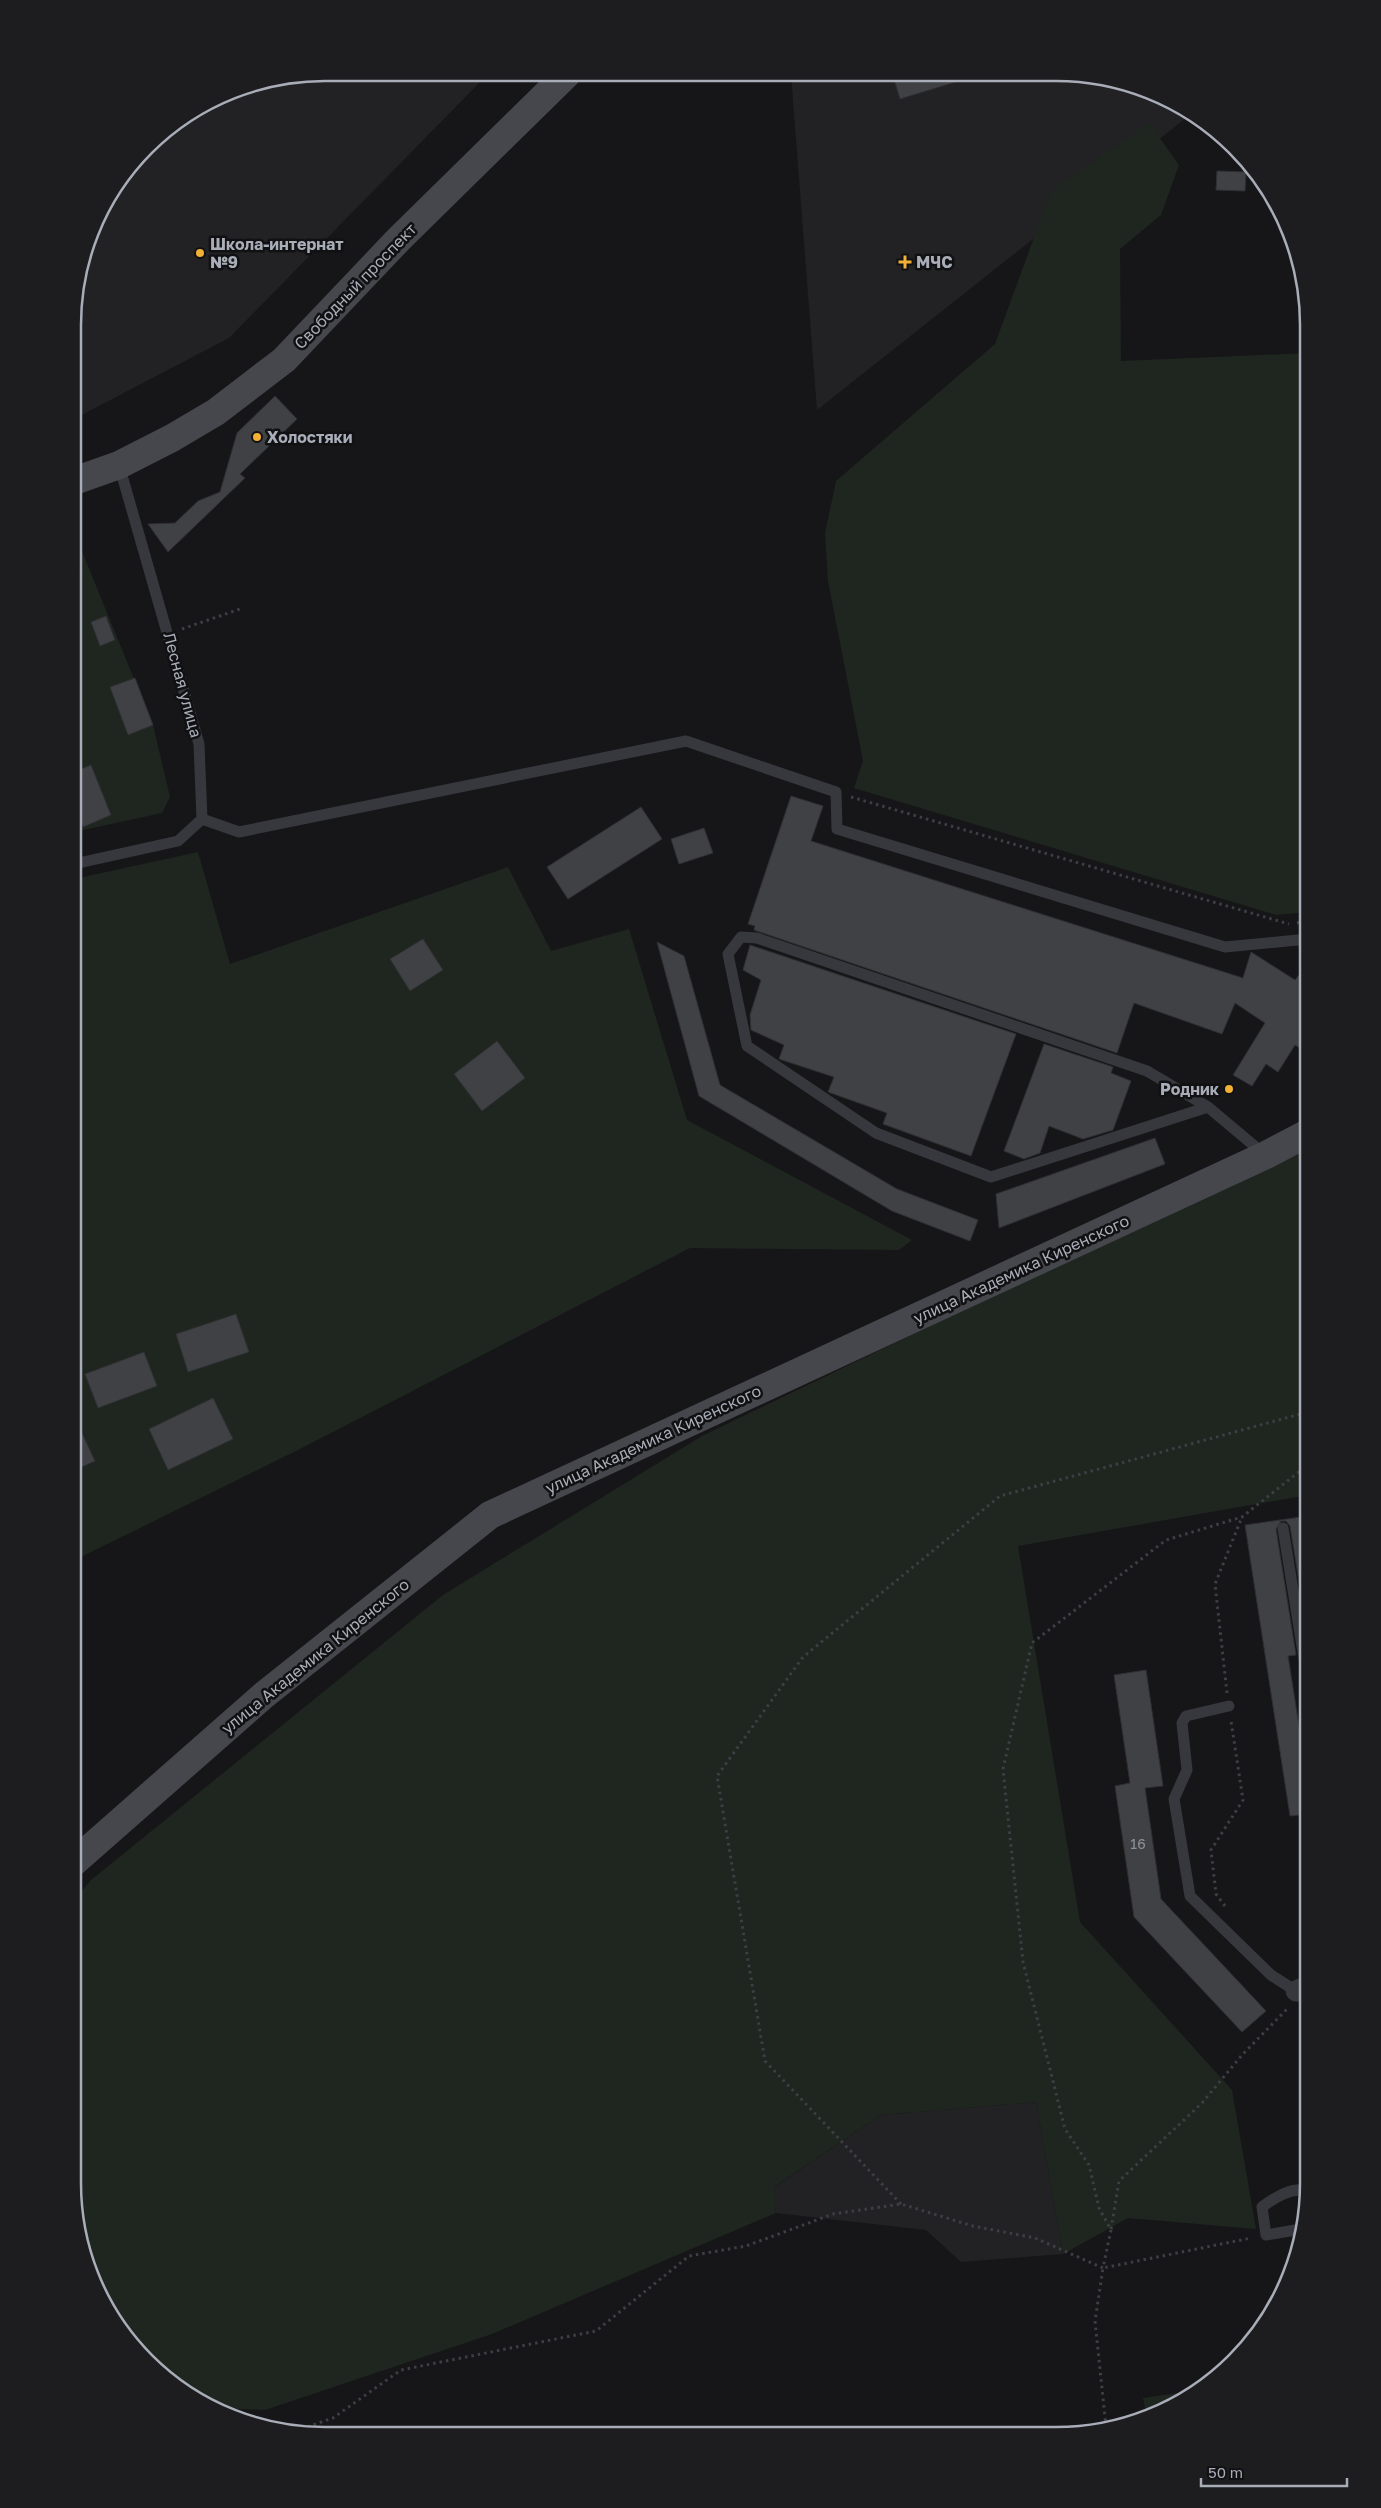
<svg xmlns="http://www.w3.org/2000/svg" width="1381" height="2508" viewBox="0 0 1381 2508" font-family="'Golos Text',sans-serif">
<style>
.built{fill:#222225}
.green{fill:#1e261f}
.building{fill:#404145;stroke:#303034}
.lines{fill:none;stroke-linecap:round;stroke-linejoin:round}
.path{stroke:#3d3f44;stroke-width:3;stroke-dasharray:2.5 4;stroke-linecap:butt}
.service{stroke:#37383d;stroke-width:11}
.minor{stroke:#37383d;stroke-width:21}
.secondary{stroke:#45474d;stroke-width:28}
.poi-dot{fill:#f2b134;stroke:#111113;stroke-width:2}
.labels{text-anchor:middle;stroke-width:5;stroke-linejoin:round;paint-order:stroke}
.number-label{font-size:14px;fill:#8e929b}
.poi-label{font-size:16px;font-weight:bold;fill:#a8adb8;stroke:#111113;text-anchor:start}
.street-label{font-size:16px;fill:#a8adb8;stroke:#111113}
.rim{fill:none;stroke:#a8adb8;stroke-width:2.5}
</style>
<rect width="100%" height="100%" fill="#161618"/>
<!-- built -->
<g class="built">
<path d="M325,73L488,74L229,338L74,419L75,292L99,213L158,135L229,92Z"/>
<path d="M791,75L1105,77L1167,98L1191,114L817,410Z"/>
<path d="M1036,2102L1063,2254L961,2262L926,2230L776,2213L773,2188L881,2115Z"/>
</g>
<!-- green -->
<g class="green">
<path d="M1149,123L1179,165L1161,215L1120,249L1121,361L1308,353V912L1276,915L854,788L863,761L828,581L825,533L836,481L995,344L1051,191Z"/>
<path d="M74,532L153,725L170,797L162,813L74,832Z"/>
<path d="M198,852L230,964L508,867L551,951L629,929L687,1120L912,1240L899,1250L690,1248L298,1450L73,1561L74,879Z"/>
<path d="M1308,1149V1495L1018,1546L1080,1922L1232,2090L1256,2229L1128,2218L1063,2254L1036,2102L881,2115L774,2187L776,2213L492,2334L265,2410L213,2408L171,2383L124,2337L86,2264L73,2183V1901L91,1880L443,1595L702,1436L1170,1210Z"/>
<path d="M1197,2390L1147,2417L1143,2398Z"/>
</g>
<!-- building -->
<g class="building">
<path d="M893,76H961L962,80L900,99Z"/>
<path d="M1217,171L1246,172L1245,191L1216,190Z"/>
<path d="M275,396L297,419L240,474L245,478L168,552L148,524L175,523L198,501L220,492L237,433Z"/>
<path d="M106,616L115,640L100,646L91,622Z"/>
<path d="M135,678L153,725L128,735L110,687Z"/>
<path d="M91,765L111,815L83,827L74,804V772Z"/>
<path d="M791,796L823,806L811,841L1243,978L1251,952L1295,980L1308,964V1053L1295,1045L1278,1072L1266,1064L1252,1086L1233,1075L1265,1023L1235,1003L1222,1034L1134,1003L1117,1053L754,930L755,926L748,924Z"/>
<path d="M641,807L662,839L568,899L547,867Z"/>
<path d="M704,828L713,853L679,864L671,839Z"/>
<path d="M423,939L443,970L410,991L390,959Z"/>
<path d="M657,942L684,956L720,1085L897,1189L978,1220L970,1241L892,1211L699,1096Z"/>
<path d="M750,945L1016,1034L971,1156L883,1124L887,1113L828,1092L834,1077L779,1059L784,1045L751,1030L750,1015L761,980L743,970Z"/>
<path d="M497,1041L525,1078L482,1111L454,1074Z"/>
<path d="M1044,1044L1113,1067L1111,1073L1131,1081L1113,1130L1083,1139L1049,1126L1040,1153L1024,1159L1004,1151Z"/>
<path d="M1155,1138L1165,1164L999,1228L996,1194Z"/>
<path d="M236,1314L249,1352L188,1372L176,1334Z"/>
<path d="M144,1352L157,1386L98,1408L85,1374Z"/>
<path d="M213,1398L233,1439L168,1470L149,1429Z"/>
<path d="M73,1414L95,1461L73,1471Z"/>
<path d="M1308,1516V1637L1290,1526L1286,1521H1281L1276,1529L1296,1655L1288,1656L1308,1783V1814L1290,1816L1245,1525Z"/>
<path d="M1146,1670L1163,1786L1145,1788L1161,1899L1266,2011L1242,2032L1134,1917L1115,1786L1130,1783L1114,1675Z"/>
</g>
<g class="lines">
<!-- path -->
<g class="path">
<path d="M182,629L240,609"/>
<path d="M851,797L1289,924"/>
<path d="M1297,923L1308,921"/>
<path d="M1300,1470L1308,1459"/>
<path d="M1227,1693L1215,1584L1242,1517"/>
<path d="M1225,1906L1216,1894L1211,1850L1243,1800L1231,1721"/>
<path d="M901,2204L765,2061L717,1776L803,1657L1000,1496L1308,1412"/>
<path d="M1111,2229L1119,2181L1202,2103L1242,2055L1288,2008"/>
<path d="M1106,2427L1095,2321L1103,2268L1251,2238"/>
<path d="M289,2433L333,2418L401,2370L596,2331L689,2256L746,2246L833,2214L901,2204L973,2226L1035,2238L1103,2268L1111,2230L1099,2208L1089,2165L1065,2129L1023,1962L1003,1769L1032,1643L1166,1540L1242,1517L1300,1471L1308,1467"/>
</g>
<!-- service -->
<g class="service">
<path d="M202,819L239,832L686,741L836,792L837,829L1225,947L1308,939"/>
<path d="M74,864L178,841L202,819L199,744L119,465"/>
<path d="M1208,1107L991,1177L876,1133L747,1046L728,954L741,937L757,938L1147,1071L1208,1107L1264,1154"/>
<path d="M1283,1528L1308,1683"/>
<path d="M1229,1706L1186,1716L1182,1723L1187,1770L1174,1799L1190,1896L1271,1975L1296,1991"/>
<path d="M1301,2229L1266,2235L1262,2207C1274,2198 1292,2186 1308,2191"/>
</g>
<!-- minor -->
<path class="minor" d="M1296,1991L1308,1986"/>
<!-- secondary -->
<g class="secondary">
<path d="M74,481L119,465L172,438L216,412L284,360L398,240L567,74"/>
<path d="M73,1863L264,1695L490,1515L1266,1155L1308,1133"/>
</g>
</g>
<!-- markers -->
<g class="poi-dot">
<circle cx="200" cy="253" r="5"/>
<path d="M902.5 254.5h5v5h5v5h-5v5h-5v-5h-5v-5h5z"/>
<circle cx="257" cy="437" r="5"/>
<circle cx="1229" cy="1089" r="5"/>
</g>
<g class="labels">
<!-- number labels -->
<g class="number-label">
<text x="1138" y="1849">16</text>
</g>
<!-- poi labels -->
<g class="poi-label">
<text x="210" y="250">Школа-интернат<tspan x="210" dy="18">№9</tspan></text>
<text x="916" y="268">МЧС</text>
<text x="267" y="443">Холостяки</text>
<text x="1219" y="1095" text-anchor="end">Родник</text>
</g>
<!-- street labels -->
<g class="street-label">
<text transform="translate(355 286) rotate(-46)" y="6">Свободный проспект</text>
<text transform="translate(183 685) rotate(75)" y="6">Лесная улица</text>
<text transform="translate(1021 1269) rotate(-25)" y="6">улица Академика Киренского</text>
<text transform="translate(653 1439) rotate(-25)" y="6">улица Академика Киренского</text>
<text transform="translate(315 1656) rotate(-39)" y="6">улица Академика Киренского</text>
</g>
</g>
<!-- crop -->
<path d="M0 0H1381V2508H0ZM325 81H1056A244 244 0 0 1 1300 325V2183A244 244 0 0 1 1056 2427H325A244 244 0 0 1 81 2183V325A244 244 0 0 1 325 81Z" fill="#1d1d20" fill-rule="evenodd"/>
<path class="rim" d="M325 81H1056A244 244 0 0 1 1300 325V2183A244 244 0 0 1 1056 2427H325A244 244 0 0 1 81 2183V325A244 244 0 0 1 325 81Z"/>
<!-- scale -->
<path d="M1201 2478v8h146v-8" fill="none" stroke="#a8adb8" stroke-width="2.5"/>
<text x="1208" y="2478" font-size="15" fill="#a8adb8" stroke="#111113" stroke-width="4" paint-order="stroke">50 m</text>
</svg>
